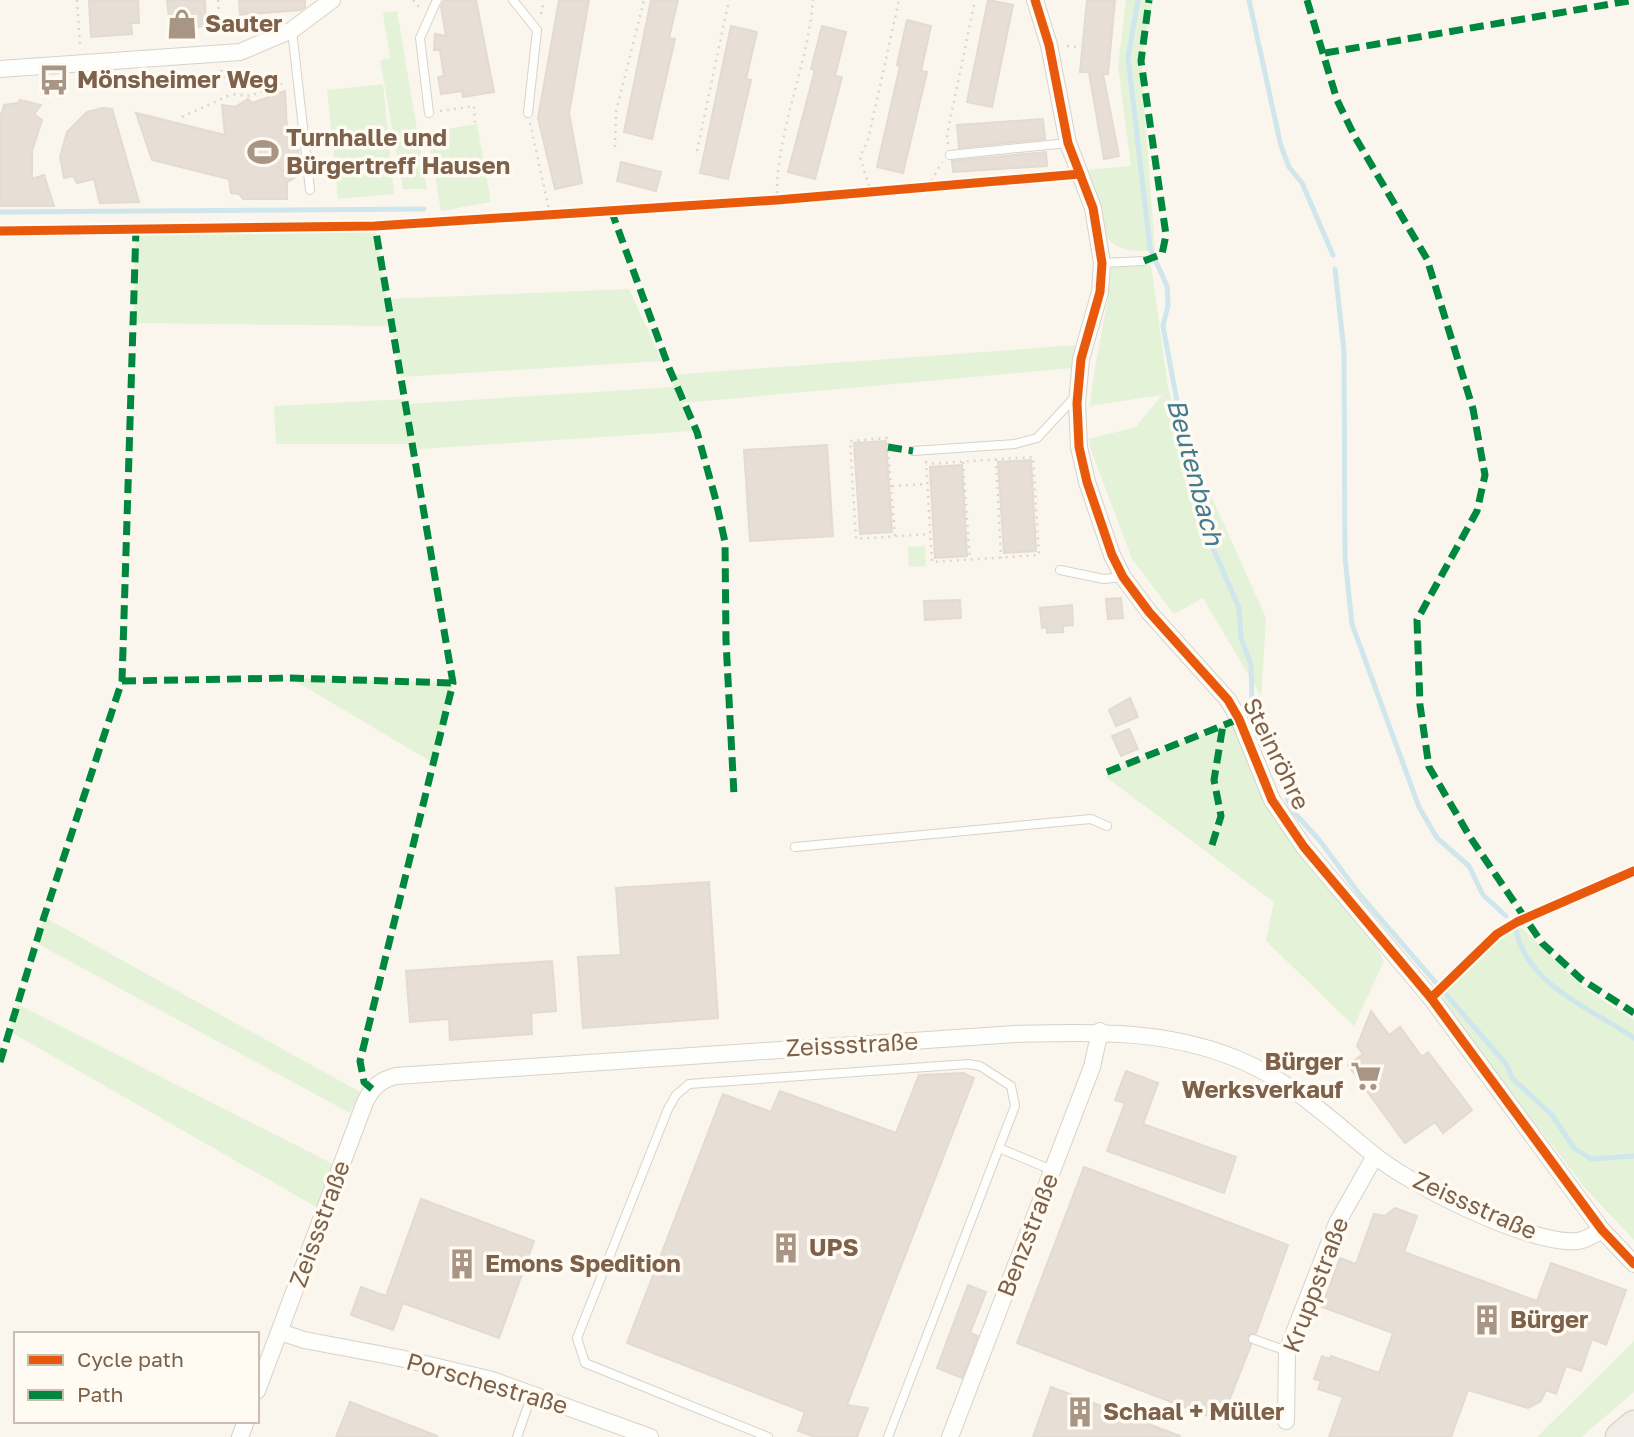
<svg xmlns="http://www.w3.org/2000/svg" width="1634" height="1437" viewBox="0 0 1634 1437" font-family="'Golos Text',sans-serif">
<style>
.green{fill:#e4f2d8}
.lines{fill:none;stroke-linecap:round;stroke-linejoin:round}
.stream{stroke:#cfe6ec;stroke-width:5}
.building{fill:#e7dfd5;stroke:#e3dad0;stroke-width:2}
.service-casing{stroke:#d8d2c9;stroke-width:10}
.minor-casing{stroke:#d8d2c9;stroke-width:18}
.motorway-casing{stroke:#dcd3ca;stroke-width:31}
.path{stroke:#ddd6ce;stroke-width:2.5;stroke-dasharray:2 5;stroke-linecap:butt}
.service{stroke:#fefefc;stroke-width:8}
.minor{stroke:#fefefc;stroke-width:16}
.motorway{stroke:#f3ebe6;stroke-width:28}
.quiet{stroke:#00873e;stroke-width:7;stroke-dasharray:14 7;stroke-linecap:butt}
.cycleway-casing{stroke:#fffbf2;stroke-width:13}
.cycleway{stroke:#e8590c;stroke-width:9}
.labels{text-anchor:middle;stroke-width:7;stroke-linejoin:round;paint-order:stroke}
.poi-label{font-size:24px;font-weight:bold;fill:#7d614a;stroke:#fffbf2;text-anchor:start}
.street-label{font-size:24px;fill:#7d614a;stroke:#fffbf2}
.water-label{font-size:26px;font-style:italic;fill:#417c91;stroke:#fffbf2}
</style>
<rect width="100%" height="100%" fill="#faf6ee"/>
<!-- green -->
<g class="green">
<path d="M1126,0H1153L1141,61L1155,250C1094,258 1099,216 1087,170L1131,166L1118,66Z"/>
<path d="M397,11L427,189H403L380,60L390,58L383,13Z"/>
<path d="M383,84L394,194L338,199L327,90Z"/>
<path d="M477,124L491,202L441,211L427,132Z"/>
<path d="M375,226L387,299L629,289L662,361L401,377L391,326L133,323L136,228Z"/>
<path d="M1151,265L1168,387L1177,420L1266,618L1261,696L1203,598L1174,614L1132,559L1091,450L1089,439L1136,427L1162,395L1090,406C1094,359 1108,314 1111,268Z"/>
<path d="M1078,345L1073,368L682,403L693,431L419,449L414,444H276L274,406L405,399L406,404L674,387L669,375Z"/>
<path d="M925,546L926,566L909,567L908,547Z"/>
<path d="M290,678L453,683L435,764Z"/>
<path d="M1239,719L1300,849L1377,948L1384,961L1354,1026L1266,941L1274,902L1107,778V772Z"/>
<path d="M44,917L360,1092L350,1113L36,943Z"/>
<path d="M1520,926L1585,989L1634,1020V1240L1585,1188L1441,1001C1460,970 1489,943 1520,926Z"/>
<path d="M17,1004L333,1164L318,1208L9,1031Z"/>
<path d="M1634,1341V1392L1581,1437H1537Z"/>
</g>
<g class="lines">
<!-- stream -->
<g class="stream">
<path d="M1138,0L1128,57L1150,248L1167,286L1168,305L1163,326L1178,407V425L1191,456V472L1202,523L1239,608L1241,638L1251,665L1252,701L1257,721L1273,747L1281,783L1292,810L1320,841L1360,895L1507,1065L1512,1078L1552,1115L1574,1148L1591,1159L1634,1156"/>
<path d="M1249,0L1281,146L1289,167L1302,183L1333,255"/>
<path d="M0,212L424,209"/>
<path d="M1335,269L1344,351L1345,558L1352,624L1419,807L1437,838L1469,866L1483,895L1506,916"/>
<path d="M1516,931C1529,987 1591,1008 1634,1038"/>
</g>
</g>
<!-- building -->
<g class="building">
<path d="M89,0H138L139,23H131L132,34L91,37Z"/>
<path d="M167,0H205L206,26L170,29Z"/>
<path d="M239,0H305V7L301,10L240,15Z"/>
<path d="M444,0H476L494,92L463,97L462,91L441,94L438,77L444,76L440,50H434L435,34L446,36L441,7Z"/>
<path d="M559,0H589L569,113L582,183L555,189L538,118Z"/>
<path d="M651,0H678L669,38L675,39L652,139L624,132Z"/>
<path d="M988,0L1013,5L992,107L967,102Z"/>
<path d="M1087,0H1115L1108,74H1103L1119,156L1104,159L1089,72H1080Z"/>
<path d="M907,20L931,26L921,71L927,72L903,173L877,167L900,66L897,65Z"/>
<path d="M731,26L757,32L746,79L751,80L728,179L700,173Z"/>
<path d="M822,26L846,32L835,76L842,77L815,179L788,172L815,70L811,69Z"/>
<path d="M285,91L287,129L297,130L300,175L287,182V199H243L239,194L231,193L229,179L152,160L136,113L225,135L222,105L235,107L248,99L252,103Z"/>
<path d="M20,100L41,105L34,114L42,120L32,151V179L44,175L54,206H0V118L4,105L18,103Z"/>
<path d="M103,108L112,109L139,202L100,203L94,179L77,183L73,176L64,178L60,157L67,132L87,112Z"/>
<path d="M1043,119L1045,139L959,148L957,125Z"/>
<path d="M1046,152L1047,166L953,172L952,161Z"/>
<path d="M621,162L661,172L656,191L617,181Z"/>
<path d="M886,441L892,532L860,534L854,443Z"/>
<path d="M827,445L833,536L750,541L744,450Z"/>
<path d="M1031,460L1036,551L1004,553L998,462Z"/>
<path d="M962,465L967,556L935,558L930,467Z"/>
<path d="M1121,598L1123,618L1108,619L1106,599Z"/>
<path d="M960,600L961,618L925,620L924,601Z"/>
<path d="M1072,605L1073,625L1063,626V632L1047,633V627L1042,628L1040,608Z"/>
<path d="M1130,698L1138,717L1116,726L1109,710Z"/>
<path d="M1129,729L1138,749L1121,756L1112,736Z"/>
<path d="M709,882L718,1018L583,1028L578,957L621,955L616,888Z"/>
<path d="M552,961L556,1011L531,1013L532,1034L450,1040L449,1019L410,1022L406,971Z"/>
<path d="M1371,1011L1389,1035L1400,1027L1422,1057L1428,1052L1472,1110L1443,1133L1435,1122L1405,1143L1348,1065L1363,1054L1357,1046Z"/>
<path d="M1126,1071L1158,1083L1143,1124L1236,1157L1224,1193L1107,1151L1125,1103L1115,1100Z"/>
<path d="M963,1073L974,1078L847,1405L868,1408L857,1437H815L798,1431L805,1412L627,1343L723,1094L771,1112L780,1091L896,1133L919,1075Z"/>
<path d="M1084,1167L1288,1245L1256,1333L1247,1336L1251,1345L1221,1421L1017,1343Z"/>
<path d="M421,1199L534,1241L499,1338L403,1303L393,1330L351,1315L361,1287L386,1296Z"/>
<path d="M1395,1208L1417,1216L1404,1252L1537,1301L1551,1263L1626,1290L1606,1345L1592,1339L1581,1371L1566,1366L1556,1394L1546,1390L1541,1401L1528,1408L1468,1390L1451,1437H1329L1343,1397L1318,1389L1321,1381L1314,1379L1322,1356L1330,1359L1331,1356L1379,1373L1393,1333L1322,1307L1340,1258L1356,1264L1374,1214L1385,1216Z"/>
<path d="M968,1285L986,1292L970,1333L978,1336L962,1378L937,1368Z"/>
<path d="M1051,1387L1180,1436V1437H1033Z"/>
<path d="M350,1402L437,1436V1437H336Z"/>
</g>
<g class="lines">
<!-- service casing -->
<g class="service-casing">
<g id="service">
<path d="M513,0L537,30L528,113"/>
<path d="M292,30L310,190"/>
<path d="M429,113L420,38L437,0"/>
<path d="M950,155L1068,143"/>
<path d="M1102,263L1144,261"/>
<path d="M913,451L1015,444L1037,438L1075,397"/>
<path d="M1060,570L1104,579L1123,577"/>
<path d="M795,847L1091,819L1107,826"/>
<path d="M1431,998L1497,934L1517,922L1634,871"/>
<path d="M999,1148L1052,1170"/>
<path d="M1253,1339L1287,1351"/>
<path d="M517,1437L532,1394"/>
<path d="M768,1437L585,1363L577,1338L668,1109L676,1095L689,1084L968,1064L980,1066L1011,1086L1015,1106L888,1437"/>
</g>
</g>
<!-- minor casing -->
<g class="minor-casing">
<g id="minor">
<path d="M1035,0L1049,45L1068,143L1093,208L1102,263L1100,292L1081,359L1077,403L1079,447L1087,482L1112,555L1123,577L1149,612L1228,700L1239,719L1272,800L1304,847L1431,998L1602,1230L1634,1264"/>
<path d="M0,69L240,52L292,30L332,0"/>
<path d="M280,1332L304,1340L400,1358L492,1380L650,1437"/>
<path d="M257,1391L365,1102C373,1087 380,1080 396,1076L1015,1034C1091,1032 1163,1029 1235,1058C1290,1080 1329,1118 1374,1155C1410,1185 1532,1246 1578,1241C1586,1240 1595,1234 1602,1230"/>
<path d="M1286,1421L1287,1351L1337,1223L1375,1156"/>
<path d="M240,1437L246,1421"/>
<path d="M950,1437L1092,1067L1100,1031"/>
</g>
</g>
<!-- motorway casing -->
<g class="motorway-casing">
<path id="motorway" d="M1620,1437L1634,1425"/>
</g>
<!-- path -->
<g class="path">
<path d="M77,0L80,46"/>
<path d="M218,0L219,15"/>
<path d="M413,0L420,8"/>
<path d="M541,14L544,0"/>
<path d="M1067,46L1077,47"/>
<path d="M221,70L232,94L250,96L286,82"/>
<path d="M43,97L61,91L63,82"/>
<path d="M440,111L474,106L475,124"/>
<path d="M182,117L232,94"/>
<path d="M530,123L550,214"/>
<path d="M948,144L947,135L975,0"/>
<path d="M615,147L616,112L644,0"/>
<path d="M697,151L729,0"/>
<path d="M928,187L942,162"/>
<path d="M871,193L860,157L868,140L899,0"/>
<path d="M777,200C775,133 808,67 813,0"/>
<path d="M996,459L1001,558"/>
<path d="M926,461L932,562L1039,555L1033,457L926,464"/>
<path d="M963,462L970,560"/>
<path d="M892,486L927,484"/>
<path d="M895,536L887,438L850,441L856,539L930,534"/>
</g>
<!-- service -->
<use href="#service" class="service"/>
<!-- minor -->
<use href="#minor" class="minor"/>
<!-- motorway -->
<use href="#motorway" class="motorway"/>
<!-- quiet -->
<g class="quiet">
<path d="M1307,0L1337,100L1355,137L1427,259L1473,409L1485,475L1477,511L1417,620L1420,705L1429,767L1470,837L1542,943L1581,979L1634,1013"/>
<path d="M1325,53L1634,0"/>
<path d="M611,210L669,368L697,432L715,497L725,542L726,641L734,795"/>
<path d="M1144,261L1162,254L1166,235L1141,61L1149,0"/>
<path d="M888,447L913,451"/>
<path d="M122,681L290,678L453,683"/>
<path d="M1107,772L1239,719"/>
<path d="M1212,845L1221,816L1214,780L1223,725"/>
<path d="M0,1062L44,917L122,681L136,228"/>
<path d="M372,1089L364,1082L360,1061L453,683L375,226"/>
</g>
<!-- cycleway casing -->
<g class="cycleway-casing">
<g id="cycleway">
<path d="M1035,0L1049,45L1068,143L1093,208L1102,263L1100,292L1081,359L1077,403L1079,447L1087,482L1112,555L1123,577L1149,612L1228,700L1239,719L1272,800L1304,847L1431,998L1602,1230L1634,1264"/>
<path d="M0,231L375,226L777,200L1080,174"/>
<path d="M1431,998L1497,934L1517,922L1634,871"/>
</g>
</g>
<!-- cycleway -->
<use href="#cycleway" class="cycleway"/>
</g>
<!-- icons -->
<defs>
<g id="shop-bare" transform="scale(2.415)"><path d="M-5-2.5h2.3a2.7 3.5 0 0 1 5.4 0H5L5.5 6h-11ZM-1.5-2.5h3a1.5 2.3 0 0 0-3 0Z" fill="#a99583" stroke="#fffbf2" stroke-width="2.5" paint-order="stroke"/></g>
<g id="bus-bare" transform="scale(2.415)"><path d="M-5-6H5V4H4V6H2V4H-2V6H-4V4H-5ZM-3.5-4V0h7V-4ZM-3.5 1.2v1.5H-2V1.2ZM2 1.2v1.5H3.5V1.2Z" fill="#a99583" stroke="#fffbf2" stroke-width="2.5" paint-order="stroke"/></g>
<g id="stadium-bare" transform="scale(2.415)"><path d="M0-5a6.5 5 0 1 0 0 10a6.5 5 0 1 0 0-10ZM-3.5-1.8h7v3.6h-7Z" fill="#a99583" stroke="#fffbf2" stroke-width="2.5" paint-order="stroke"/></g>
<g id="supermarket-bare" transform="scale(2.415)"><path d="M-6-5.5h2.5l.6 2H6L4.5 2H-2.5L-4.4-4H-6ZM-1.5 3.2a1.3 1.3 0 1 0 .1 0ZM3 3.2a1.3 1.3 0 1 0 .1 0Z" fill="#a99583" stroke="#fffbf2" stroke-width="2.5" paint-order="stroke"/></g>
<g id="building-bare" transform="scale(2.415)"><path d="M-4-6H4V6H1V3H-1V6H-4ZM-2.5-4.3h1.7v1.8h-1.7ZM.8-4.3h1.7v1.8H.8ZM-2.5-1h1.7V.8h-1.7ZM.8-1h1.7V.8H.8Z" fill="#a99583" stroke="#fffbf2" stroke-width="2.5" paint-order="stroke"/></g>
</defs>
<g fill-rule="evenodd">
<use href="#shop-bare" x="182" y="24"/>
<use href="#bus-bare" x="54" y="80"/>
<use href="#stadium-bare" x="263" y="152"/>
<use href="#supermarket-bare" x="1366" y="1076"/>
<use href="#building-bare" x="786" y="1248"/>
<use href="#building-bare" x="462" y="1264"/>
<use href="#building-bare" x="1487" y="1320"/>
<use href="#building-bare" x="1080" y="1412"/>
</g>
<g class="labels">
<!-- poi labels -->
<g class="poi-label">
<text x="205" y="32">Sauter</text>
<text x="77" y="88">Mönsheimer Weg</text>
<text x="286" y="146">Turnhalle und<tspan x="286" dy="28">Bürgertreff Hausen</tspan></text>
<text x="1343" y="1070" text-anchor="end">Bürger<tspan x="1343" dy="28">Werksverkauf</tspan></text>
<text x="809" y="1256">UPS</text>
<text x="485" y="1272">Emons Spedition</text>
<text x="1510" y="1328">Bürger</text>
<text x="1103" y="1420">Schaal + Müller</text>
</g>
<!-- street labels -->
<g class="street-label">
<text transform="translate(1276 754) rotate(64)" y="8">Steinröhre</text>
<text transform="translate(852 1045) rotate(-3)" y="8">Zeissstraße</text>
<text transform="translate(1475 1206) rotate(24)" y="8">Zeissstraße</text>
<text transform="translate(320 1224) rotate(-70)" y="8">Zeissstraße</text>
<text transform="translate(1028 1235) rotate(-69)" y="8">Benzstraße</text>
<text transform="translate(1316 1285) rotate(-69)" y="8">Kruppstraße</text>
<text transform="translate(487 1384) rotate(16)" y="8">Porschestraße</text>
</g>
<!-- water labels -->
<g class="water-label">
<text transform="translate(1195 472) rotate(75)" y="9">Beutenbach</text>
</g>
</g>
<!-- legend -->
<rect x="14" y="1332" width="245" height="91" fill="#fffbf2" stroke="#cbbdaf" stroke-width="2"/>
<rect x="28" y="1355" width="35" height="10" fill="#e8590c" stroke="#cbbdaf" stroke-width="2"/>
<text x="77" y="1367" font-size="21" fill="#7d614a">Cycle path</text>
<rect x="28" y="1390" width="35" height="10" fill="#00873e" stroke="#cbbdaf" stroke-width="2"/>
<text x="77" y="1402" font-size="21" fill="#7d614a">Path</text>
</svg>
